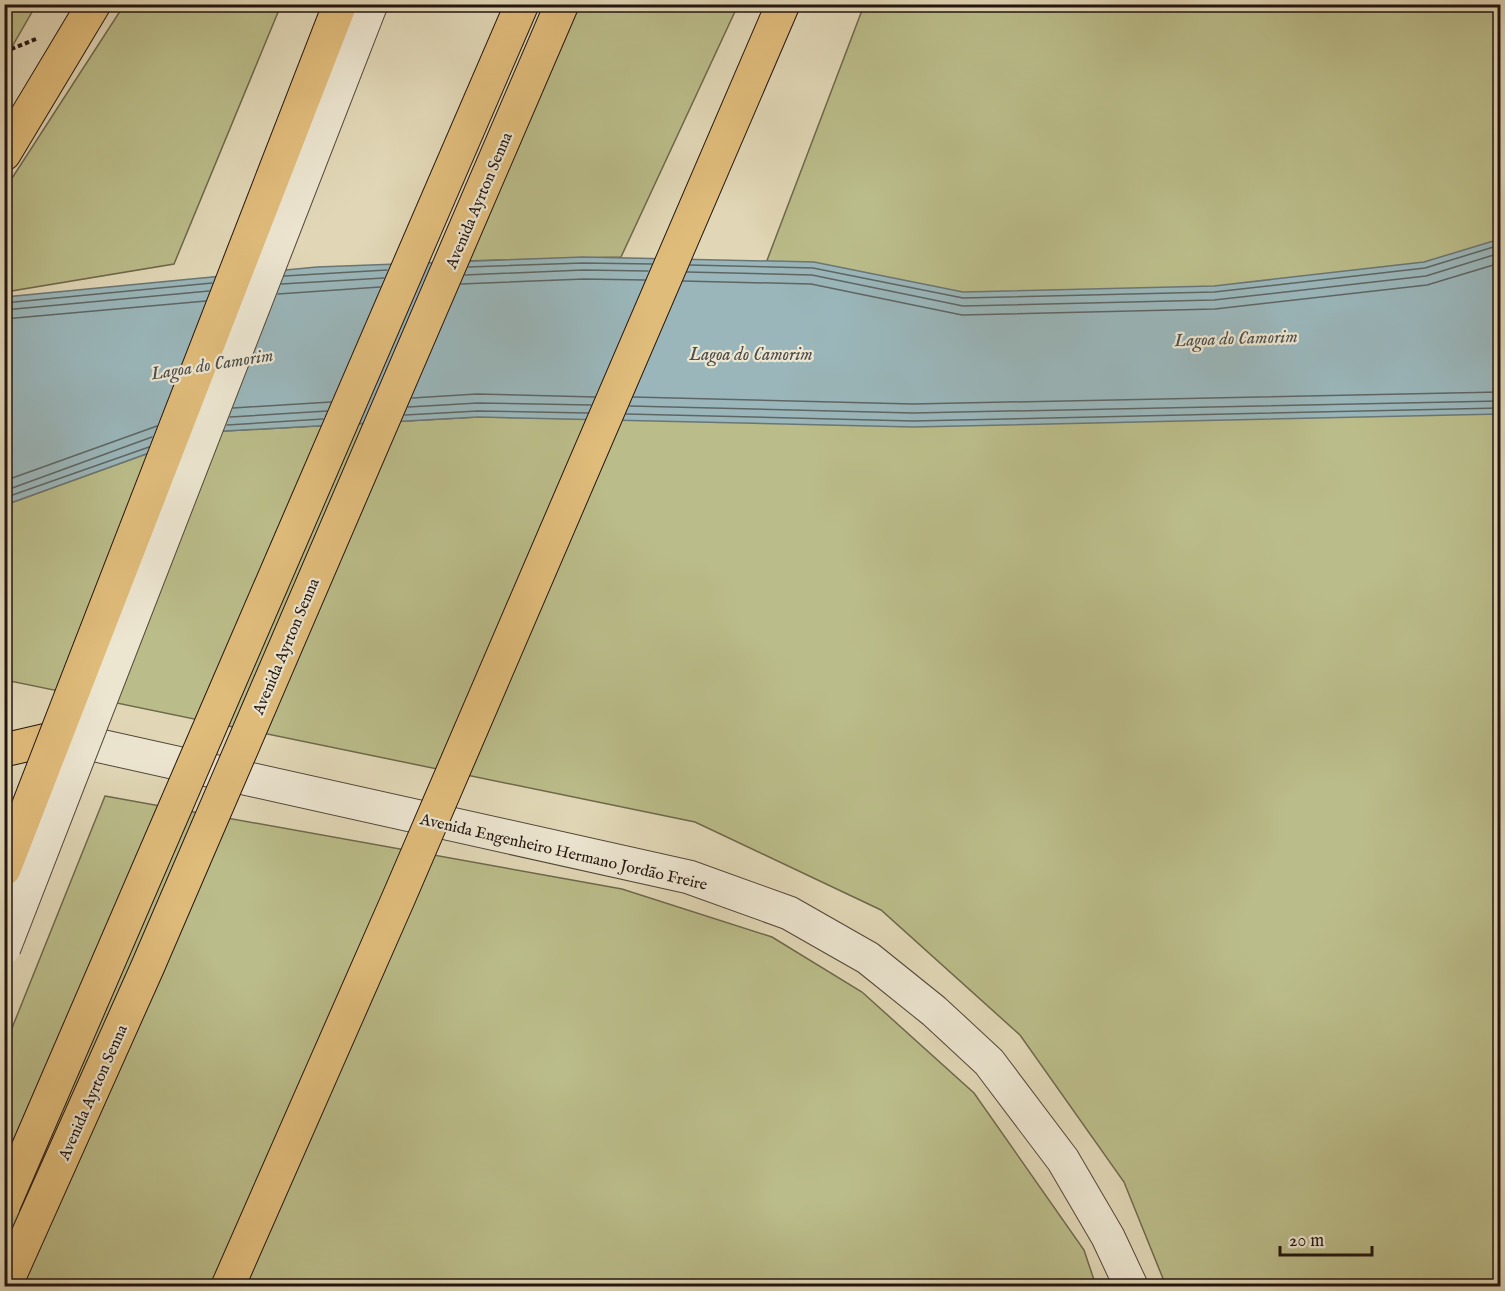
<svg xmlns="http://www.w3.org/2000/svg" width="1505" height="1291" viewBox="0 0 1505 1291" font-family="'IM FELL English',serif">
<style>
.green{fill:#babc89;stroke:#6e684c;stroke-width:1.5}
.water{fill:#9ab6ba;stroke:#6a7676;stroke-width:1.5}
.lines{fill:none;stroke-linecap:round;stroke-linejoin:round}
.shore{stroke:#5e6664;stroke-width:1.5}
.minor-casing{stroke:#524639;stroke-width:35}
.highway-casing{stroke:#23150f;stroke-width:35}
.path{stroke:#23150f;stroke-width:4;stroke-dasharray:4.5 3;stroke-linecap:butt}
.minor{stroke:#ece5d0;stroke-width:33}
.highway{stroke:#e0bc7b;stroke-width:33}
.minor-bridge-casing{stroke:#524639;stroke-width:35;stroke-linecap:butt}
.highway-bridge-casing{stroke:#23150f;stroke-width:35;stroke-linecap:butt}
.minor-bridge{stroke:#ece5d0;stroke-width:33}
.highway-bridge{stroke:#e0bc7b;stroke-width:33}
.labels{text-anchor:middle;stroke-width:4.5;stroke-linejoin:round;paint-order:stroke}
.street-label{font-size:16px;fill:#23150f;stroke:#ece5d0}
.water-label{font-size:18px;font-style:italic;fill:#4d4d4b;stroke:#ece5d0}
</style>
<rect width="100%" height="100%" fill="#e1d7b6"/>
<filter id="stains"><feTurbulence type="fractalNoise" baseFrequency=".00333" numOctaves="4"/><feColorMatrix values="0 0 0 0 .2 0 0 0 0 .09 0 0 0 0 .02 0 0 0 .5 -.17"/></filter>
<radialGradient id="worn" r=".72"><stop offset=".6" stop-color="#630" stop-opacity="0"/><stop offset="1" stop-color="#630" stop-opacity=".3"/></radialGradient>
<!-- green -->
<g class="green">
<path d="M5,4L36,5L5,59L4,5Z"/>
<path d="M124,5H281L174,264L5,292V189Z"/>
<path d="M569,5H738L621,257L464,261Z"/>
<path d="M864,5H1500V1286H1166L1124,1182L1020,1035L881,910L695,822L5,680V505L207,432L478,417L706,421Z"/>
<path d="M105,796L622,889L772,937L862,992L974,1093L1084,1250L1096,1286H5L4,1048Z"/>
</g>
<!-- water -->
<path class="water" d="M1500,239V414L913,427L478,417L207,432L5,505V297L317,267L583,257L814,262L963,292L1214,286L1424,262Z"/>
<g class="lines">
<!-- shore -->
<g class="shore">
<path d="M690,265L813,268L963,298L1214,292L1425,268L1500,245"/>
<path d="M468,267L583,263L652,264"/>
<path d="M687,272L812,275L963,306L1214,300L1426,276L1500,253"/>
<path d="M465,275L583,270L648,271"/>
<path d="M284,276L387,270"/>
<path d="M683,281L811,284L962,315L1215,309L1427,285L1500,263"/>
<path d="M281,284L384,278"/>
<path d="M461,284L584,279L645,280"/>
<path d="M278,294L380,287"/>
<path d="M4,303L212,283"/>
<path d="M4,310L209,291"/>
<path d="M4,319L206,301"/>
<path d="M633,397L913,404L1500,392"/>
<path d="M412,398L477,394L595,397"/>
<path d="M630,406L913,413L1500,401"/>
<path d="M408,407L478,403L591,405"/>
<path d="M233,408L331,402"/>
<path d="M626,414L913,421L1500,408"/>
<path d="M405,415L478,411L588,413"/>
<path d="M230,417L327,411"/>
<path d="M227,425L323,419"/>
<path d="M4,481L157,426"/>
<path d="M4,491L152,437"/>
<path d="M4,498L149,447"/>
</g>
<!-- minor casing -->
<g class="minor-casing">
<path id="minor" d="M60,737L689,877L789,913L868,958L934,1011L989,1062L1063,1160L1108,1237L1131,1286"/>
</g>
<!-- highway casing -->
<g class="highway-casing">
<g id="highway">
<path d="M4,154L94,4"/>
<path d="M4,750L60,737"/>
</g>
</g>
<!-- path -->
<path class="path" d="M4,52L36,39"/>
<!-- minor -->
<use href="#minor" class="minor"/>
<!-- highway -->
<use href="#highway" class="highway"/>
<!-- minor-bridge casing -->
<g class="minor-bridge-casing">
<path id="minor-bridge" d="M4,948L371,4"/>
</g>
<!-- highway-bridge casing -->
<g class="highway-bridge-casing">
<g id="highway-bridge">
<path d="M4,869L340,4"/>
<path d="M4,1204L522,4"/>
<path d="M5,1286L148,966L562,4"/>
<path d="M228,1286L399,897L783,4"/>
</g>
</g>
<!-- minor-bridge -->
<use href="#minor-bridge" class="minor-bridge"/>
<!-- highway-bridge -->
<use href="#highway-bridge" class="highway-bridge"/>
</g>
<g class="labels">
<!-- street labels -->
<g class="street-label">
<text transform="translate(478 200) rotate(-67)" y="6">Avenida Ayrton Senna</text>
<text transform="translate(285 646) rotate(-67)" y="6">Avenida Ayrton Senna</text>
<text transform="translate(564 851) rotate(13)" y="6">Avenida Engenheiro Hermano Jordão Freire</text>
<text transform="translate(92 1092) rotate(-66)" y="6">Avenida Ayrton Senna</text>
</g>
<!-- water labels -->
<g class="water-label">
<text transform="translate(1236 338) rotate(-2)" y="6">Lagoa do Camorim</text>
<text x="751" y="360">Lagoa do Camorim</text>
<text transform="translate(212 364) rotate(-9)" y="6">Lagoa do Camorim</text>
</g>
</g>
<!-- margin -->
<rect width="1505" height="1291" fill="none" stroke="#e1d7b6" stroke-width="24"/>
<rect x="6" y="6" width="1493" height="1279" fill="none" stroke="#23150f" stroke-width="3"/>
<rect x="12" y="12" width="1481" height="1267" fill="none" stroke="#23150f" stroke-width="1.5"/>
<!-- scale -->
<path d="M1280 1246v9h92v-9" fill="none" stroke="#23150f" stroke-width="3"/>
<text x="1289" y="1246" font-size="18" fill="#23150f" stroke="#ece5d0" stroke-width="4.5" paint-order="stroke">20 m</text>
<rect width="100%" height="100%" filter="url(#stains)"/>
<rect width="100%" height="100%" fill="url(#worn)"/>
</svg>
